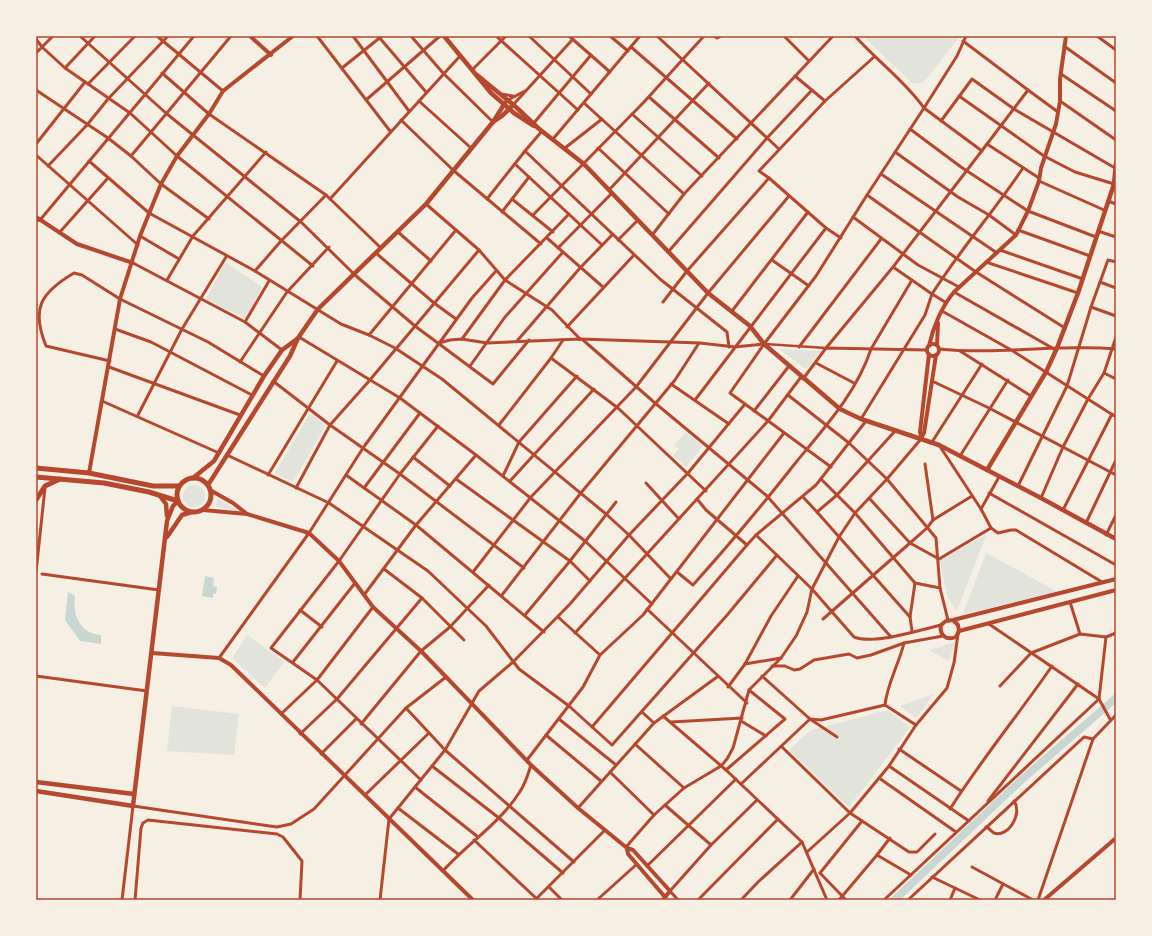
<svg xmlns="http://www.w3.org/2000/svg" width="1152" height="936" viewBox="0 0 1152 936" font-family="'Libre Baskerville',serif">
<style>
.green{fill:#e2e4dc}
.water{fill:#c9d6d2}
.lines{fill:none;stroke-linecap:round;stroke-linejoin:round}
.pedestrian{stroke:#b5482f;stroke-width:2.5}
.minor{stroke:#b5482f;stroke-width:3}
.tertiary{stroke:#b5482f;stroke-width:4}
.secondary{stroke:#b5482f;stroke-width:4.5}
.primary{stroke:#b5482f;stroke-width:5}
.neatline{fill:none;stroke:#b5482f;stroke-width:1.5}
</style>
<rect width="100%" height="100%" fill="#f6efe4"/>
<!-- green -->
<g class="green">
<path d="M863,36H960L924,82L913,84Z"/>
<path d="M225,262L262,287L246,319L206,299Z"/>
<path d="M779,349L821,351L806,369Z"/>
<path d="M310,413L326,425L293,482L275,473Z"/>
<path d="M686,432L703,446L686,467L673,456L679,449L674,445Z"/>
<circle cx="194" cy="496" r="11"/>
<path d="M218,498L239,511L215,507Z"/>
<path d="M986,535L957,611L947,596L939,559Z"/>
<path d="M986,553L1058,592L963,614Z"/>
<path d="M247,635L284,662L265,688L236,662L233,657Z"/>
<path d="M956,642L949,661L929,650Z"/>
<path d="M934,694L916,718L900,706Z"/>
<path d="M172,706L239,714L234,755L167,751Z"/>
<path d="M888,710L910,728L849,807L789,750L811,730Z"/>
</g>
<!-- water -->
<g class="water">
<path d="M205,576L214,578L213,586L217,587L216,594H213V598L202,596Z"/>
<path d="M68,592L75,596C72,614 80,634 101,635V644L80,641L65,620Z"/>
<path d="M1116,693V703L1025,782L900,900H889L1021,775Z"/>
</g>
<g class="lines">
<!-- pedestrian -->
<path class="pedestrian" d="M765,344L826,348"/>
<!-- minor -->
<g class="minor">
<path d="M80,36L167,114L301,222L355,275L415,326L493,384L529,340"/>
<path d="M157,36L223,91"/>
<path d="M317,36L390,131"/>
<path d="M353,36L409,111"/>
<path d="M378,36L426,92"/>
<path d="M411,36L443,73L493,122"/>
<path d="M496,36L578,110"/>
<path d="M529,36L591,94"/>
<path d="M569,36L610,72"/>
<path d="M610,36L628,51"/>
<path d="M657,36L779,149"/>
<path d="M714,36L717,38L721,36"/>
<path d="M784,36L809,61"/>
<path d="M855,36C877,61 905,81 924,108L957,56L966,36"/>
<path d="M1097,36L1116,50"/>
<path d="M36,39L42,47L65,68L130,113L177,156L313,266"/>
<path d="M963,41L1028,90"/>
<path d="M1064,46L1116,83"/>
<path d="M631,47L737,139"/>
<path d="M36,53L53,36"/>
<path d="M65,68L95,36"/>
<path d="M342,68L382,36"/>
<path d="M472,70L506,36"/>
<path d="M162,73L209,114L326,195L381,248"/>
<path d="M1061,74L1116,111"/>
<path d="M88,84L135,36"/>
<path d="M36,90L108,138L131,156L161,184L209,219"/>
<path d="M501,94L513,96"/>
<path d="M959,96L1044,156L1075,172L1114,184"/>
<path d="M649,97L719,158"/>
<path d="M366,100L440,36"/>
<path d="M508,100L525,91"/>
<path d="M419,101L471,148"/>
<path d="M825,101L874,57"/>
<path d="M1060,101L1116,140"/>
<path d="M584,103L684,194"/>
<path d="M513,105L573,39"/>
<path d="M632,114L702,176"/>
<path d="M401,120L453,170L541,244"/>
<path d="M941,121L972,79L1014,109L1115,168"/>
<path d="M533,124L591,55"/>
<path d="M910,129L961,167L1028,211L1096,237"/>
<path d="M542,131L525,151L660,279L727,332L729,347"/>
<path d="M553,139L640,36"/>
<path d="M36,144L85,82"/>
<path d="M565,148L602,119"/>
<path d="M598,148L669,214"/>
<path d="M895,152L958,197L989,215L1016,235"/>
<path d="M36,155L138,245"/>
<path d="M131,156L231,36"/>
<path d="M89,161L149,213L255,271L341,324L369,335L395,348L442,379L606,514L629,535L671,579"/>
<path d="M515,164L602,245"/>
<path d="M48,166L87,125L108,99L168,36"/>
<path d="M881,174L997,253"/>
<path d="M769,178L826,228L841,238"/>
<path d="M1039,178L987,144L1028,90L1058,112"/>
<path d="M1039,181L1104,210"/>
<path d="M609,190L709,83"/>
<path d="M867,195L976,272L1065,328"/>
<path d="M330,199L460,56"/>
<path d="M487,199L525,151"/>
<path d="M512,199L553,232"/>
<path d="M1108,201L1116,204"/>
<path d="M426,204L479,250L505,280L552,310L580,339"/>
<path d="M502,212L529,177"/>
<path d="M533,215L644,102L704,36"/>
<path d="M853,217L918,265L959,287"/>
<path d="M36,221L40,220L194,36"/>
<path d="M1018,230L1090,256"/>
<path d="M1098,231L1116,237"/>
<path d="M398,232L431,261"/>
<path d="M59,233L108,178"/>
<path d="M653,234L684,194L833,36"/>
<path d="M140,236L179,259"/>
<path d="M547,238L603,287"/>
<path d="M618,240L638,220"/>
<path d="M558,248L612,193"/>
<path d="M1000,250L1083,279"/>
<path d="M669,251L767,138L812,90"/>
<path d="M376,253L434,303L456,319"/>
<path d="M772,260L809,286"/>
<path d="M986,262L1078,293"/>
<path d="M133,263L245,322L282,350"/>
<path d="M893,267L932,294C960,250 994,211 1023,168"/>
<path d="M255,271L281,241L326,195"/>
<path d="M167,280L193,236L266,152"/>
<path d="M1100,282L1116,288"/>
<path d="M954,292L1054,349"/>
<path d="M663,302L687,271L769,178L759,171L825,101L795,76"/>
<path d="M1091,307L1116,316"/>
<path d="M732,311L808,212"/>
<path d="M942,311L1013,351L1116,417"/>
<path d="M245,322L269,281"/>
<path d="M567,327L634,255"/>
<path d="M115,329L151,342L252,395"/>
<path d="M369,335L456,230"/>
<path d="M299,337L400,398L476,455L585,541L652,604"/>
<path d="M462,339L505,280L569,214"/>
<path d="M583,340L655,403L767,496L891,637"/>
<path d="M517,341L580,268L612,235"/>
<path d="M439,343L450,340L462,339L487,343L580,339L700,343L735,347L764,344"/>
<path d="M799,347L881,239"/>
<path d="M826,348L893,267L987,144"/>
<path d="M939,349C998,355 1057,344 1116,349"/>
<path d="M960,351L1031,396"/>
<path d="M551,358L618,408L706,491"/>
<path d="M110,361L46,346C31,309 40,293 74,273L82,275L120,299L208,342L264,376"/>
<path d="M240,362L287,292L329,247"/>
<path d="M816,363L854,383"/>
<path d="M470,366L505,317L563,252"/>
<path d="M109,367L240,415"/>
<path d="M1104,373L1116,379"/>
<path d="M803,379L826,348L927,350"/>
<path d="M273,381L330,425L400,474L524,568"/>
<path d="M932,381L989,408L1116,475"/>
<path d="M671,384L729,424"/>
<path d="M788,395L849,443L887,479L936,538L940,588L948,620"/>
<path d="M695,400L826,228"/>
<path d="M102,401L219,453"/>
<path d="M745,404L831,467"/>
<path d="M754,411L789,366"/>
<path d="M138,415L182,329L226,257"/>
<path d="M861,419L925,315L932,294L945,302"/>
<path d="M499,425L551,358L563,340"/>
<path d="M932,442L982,364"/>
<path d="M227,455L329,503L428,571L486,626L519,669L569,706L612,745L728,614L777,555"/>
<path d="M960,456L1008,380"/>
<path d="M413,457L450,486"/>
<path d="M925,464L933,520"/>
<path d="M268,475L337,361"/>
<path d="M346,475L416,525L544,632"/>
<path d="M503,476L519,442L577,376"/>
<path d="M456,479L570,561L590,581"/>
<path d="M821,479L855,513L915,583L940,588"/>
<path d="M510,481L594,389"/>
<path d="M646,483L679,519"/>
<path d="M1018,486L1067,386L1091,307L1108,260L1116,262"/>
<path d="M296,488L330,425L369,381L479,250"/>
<path d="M364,488L420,413"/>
<path d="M989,493L1116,565"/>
<path d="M803,497L817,512L837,495L895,431"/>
<path d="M1041,498L1063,447L1088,399L1104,373L1116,337"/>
<path d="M697,499L706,510L747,545"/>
<path d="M870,499L910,543L939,559L991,528L981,509L939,445"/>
<path d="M981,509L999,477"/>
<path d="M1063,510L1112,414"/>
<path d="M817,512L910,617L912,631"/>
<path d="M1086,523L1116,460"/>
<path d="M991,528L998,533L1011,530H1016L1102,582"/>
<path d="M756,535L812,589L854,637C874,645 920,630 941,625"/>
<path d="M1106,535L1116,515"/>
<path d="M384,569L422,598L464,640"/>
<path d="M36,572L45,488"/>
<path d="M473,572L531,497L636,387L708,293L789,196"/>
<path d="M677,572L693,585C729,545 764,503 797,461C825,427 857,392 871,349L912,280"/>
<path d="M42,574L159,590"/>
<path d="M364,595L416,525L476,455"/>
<path d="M502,595L580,494L675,380L699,343"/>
<path d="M1070,602L1080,634"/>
<path d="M647,609L747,703"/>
<path d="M300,610L322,627"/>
<path d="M525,615L570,561L616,502"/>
<path d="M558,617L600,655"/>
<path d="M910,617L915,583"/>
<path d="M823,619L910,543L927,528L933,520L972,496"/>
<path d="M989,624L1099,699L1110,719"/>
<path d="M575,633L768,421L801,377"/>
<path d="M904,643C899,664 887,684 885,705L916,725"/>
<path d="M219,658L309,533L363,448L472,298L496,271"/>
<path d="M293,662L355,583"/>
<path d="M745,664L781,658"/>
<path d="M772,666H785L794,670L800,669L814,660L849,654L857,658L871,655L904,643L943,636"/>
<path d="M36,676L147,691"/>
<path d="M762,676L810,719L837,737"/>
<path d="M1000,686L1031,653L1080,634L1106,637L1116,633"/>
<path d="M728,687L745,664L771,616L798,576"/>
<path d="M406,708L445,750L574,862"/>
<path d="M642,712L654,723"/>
<path d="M281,714L317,680L373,607"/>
<path d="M663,716L726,770L802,842L827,900"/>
<path d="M559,719L616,765"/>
<path d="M741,721L766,736"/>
<path d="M671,722L742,718"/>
<path d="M361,724L421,651L450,627L489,585"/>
<path d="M592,727L747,545L756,535L816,485L866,421"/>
<path d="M300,734L337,699L422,598"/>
<path d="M546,735L601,781"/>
<path d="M635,744L684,788"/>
<path d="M782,747L850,813L909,852H917L935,834"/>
<path d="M899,749L961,791"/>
<path d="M321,754L356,719"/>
<path d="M527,760L583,687L600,655L643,615L784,433"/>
<path d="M432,766L499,818L563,873"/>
<path d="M889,766L969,821"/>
<path d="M726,770L785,719L749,690"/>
<path d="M610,772L654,815"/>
<path d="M879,778L956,832"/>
<path d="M421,780L317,680L271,648L339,561L400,474L438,426"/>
<path d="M741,784L810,719L821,720L885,705"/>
<path d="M415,787L478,837"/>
<path d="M365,795L429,733"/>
<path d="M988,801L1078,684"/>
<path d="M665,805L711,845"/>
<path d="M398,808L458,854"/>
<path d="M578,808L654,723L717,677"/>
<path d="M950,809C981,760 1019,714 1052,666"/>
<path d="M986,827C989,828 992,832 994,833C1008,838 1023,814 1014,801"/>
<path d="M474,840L537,899"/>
<path d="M626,847L654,815L684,788L721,766L727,759L733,748L749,690L781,658L796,636L807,612L812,589L839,537L855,513L887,479L921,439"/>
<path d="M807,852L850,813L889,766L916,725L947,688L954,663L958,634"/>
<path d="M877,855L890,838"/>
<path d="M647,866L736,779"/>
<path d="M972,867L1033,900"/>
<path d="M443,871C467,844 499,824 519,793C525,785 528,775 531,765"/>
<path d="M820,873L862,821"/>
<path d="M820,873L846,900"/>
<path d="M932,877L980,900"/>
<path d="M549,887L562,900"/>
<path d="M122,900L133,806L277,827L291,824L314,809L406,708L446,677"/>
<path d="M135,900L141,828L143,823L148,820L277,834L283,837L302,861L300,900"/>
<path d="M380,900L389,819L445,750L479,691L513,662L570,604L629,535L688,473L745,404L730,393L764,344L816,276L867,195L924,108L982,151"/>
<path d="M535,900L605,830"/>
<path d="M597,900L637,864"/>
<path d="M678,900L670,891L711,845L757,800"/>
<path d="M698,900L778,819"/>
<path d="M741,900L758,882L802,842"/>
<path d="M790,900L814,869"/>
<path d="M839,900L877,855L911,875"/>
<path d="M884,900L1099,699L1106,637"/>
<path d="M908,900L1084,737L1093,739"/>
<path d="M950,900L955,888"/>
<path d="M995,900L1003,884"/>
<path d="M1038,900L1093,739L1116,715"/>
</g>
<!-- tertiary -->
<g class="tertiary">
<path d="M250,36L271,55"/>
<path d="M36,217L77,244L133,263"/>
<circle cx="933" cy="350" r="6"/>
<path d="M937,345L938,323"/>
<path d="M929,346C933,327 942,306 954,292L1016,235L1028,211L1039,181L1041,168L1056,124L1060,101V79L1066,36"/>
<path d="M921,436L920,432L929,354"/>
<path d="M921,438L924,433L936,355"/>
<path d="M89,473L120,299L140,236L161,184L177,156L209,114L223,91L293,36"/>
<path d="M210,490L233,503L247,514"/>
<path d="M203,510L247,514L309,533L339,561L373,607L421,651L531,765L578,808L627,848L633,850L670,891L663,900"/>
<path d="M953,620L958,625L959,631L956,637C946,641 939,635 941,625L946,621L953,620L1116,579"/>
<path d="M959,631L1116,590"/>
<path d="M152,653L219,658L231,665L473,900"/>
<path d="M627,848L628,854L665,897"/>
<path d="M1044,900L1116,838"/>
</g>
<!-- secondary -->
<g class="secondary">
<path d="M444,36L491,93L514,113L534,126"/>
<path d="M477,75L516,107L538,128L584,164L708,293L750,326L764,344L840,409L861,419L939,445L1041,498L1116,539"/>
<path d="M493,122L505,103"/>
<path d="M987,470L1046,372L1057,348L1078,293L1114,184L1116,163"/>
<path d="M193,478L214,461L264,376L282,350L297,339"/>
<path d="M208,485L290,356L298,338L318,309L426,204L493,122L502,116L513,105"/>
<path d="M160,496L166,504L167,516"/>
<path d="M167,537L182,515L192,512"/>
<path d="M36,782L134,794"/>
<path d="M36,791L133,806L167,521L173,506L178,501"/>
</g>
<!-- primary -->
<g class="primary">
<path d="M36,468L89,473L153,486H179"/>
<path d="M36,477L104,483L149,492L178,501"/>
<circle cx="194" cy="495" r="17"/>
<path d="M36,500L45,486L60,479"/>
</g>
</g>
<!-- border -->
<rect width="1152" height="936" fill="none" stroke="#f6efe4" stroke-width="74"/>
<rect x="37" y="37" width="1078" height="862" class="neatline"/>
</svg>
